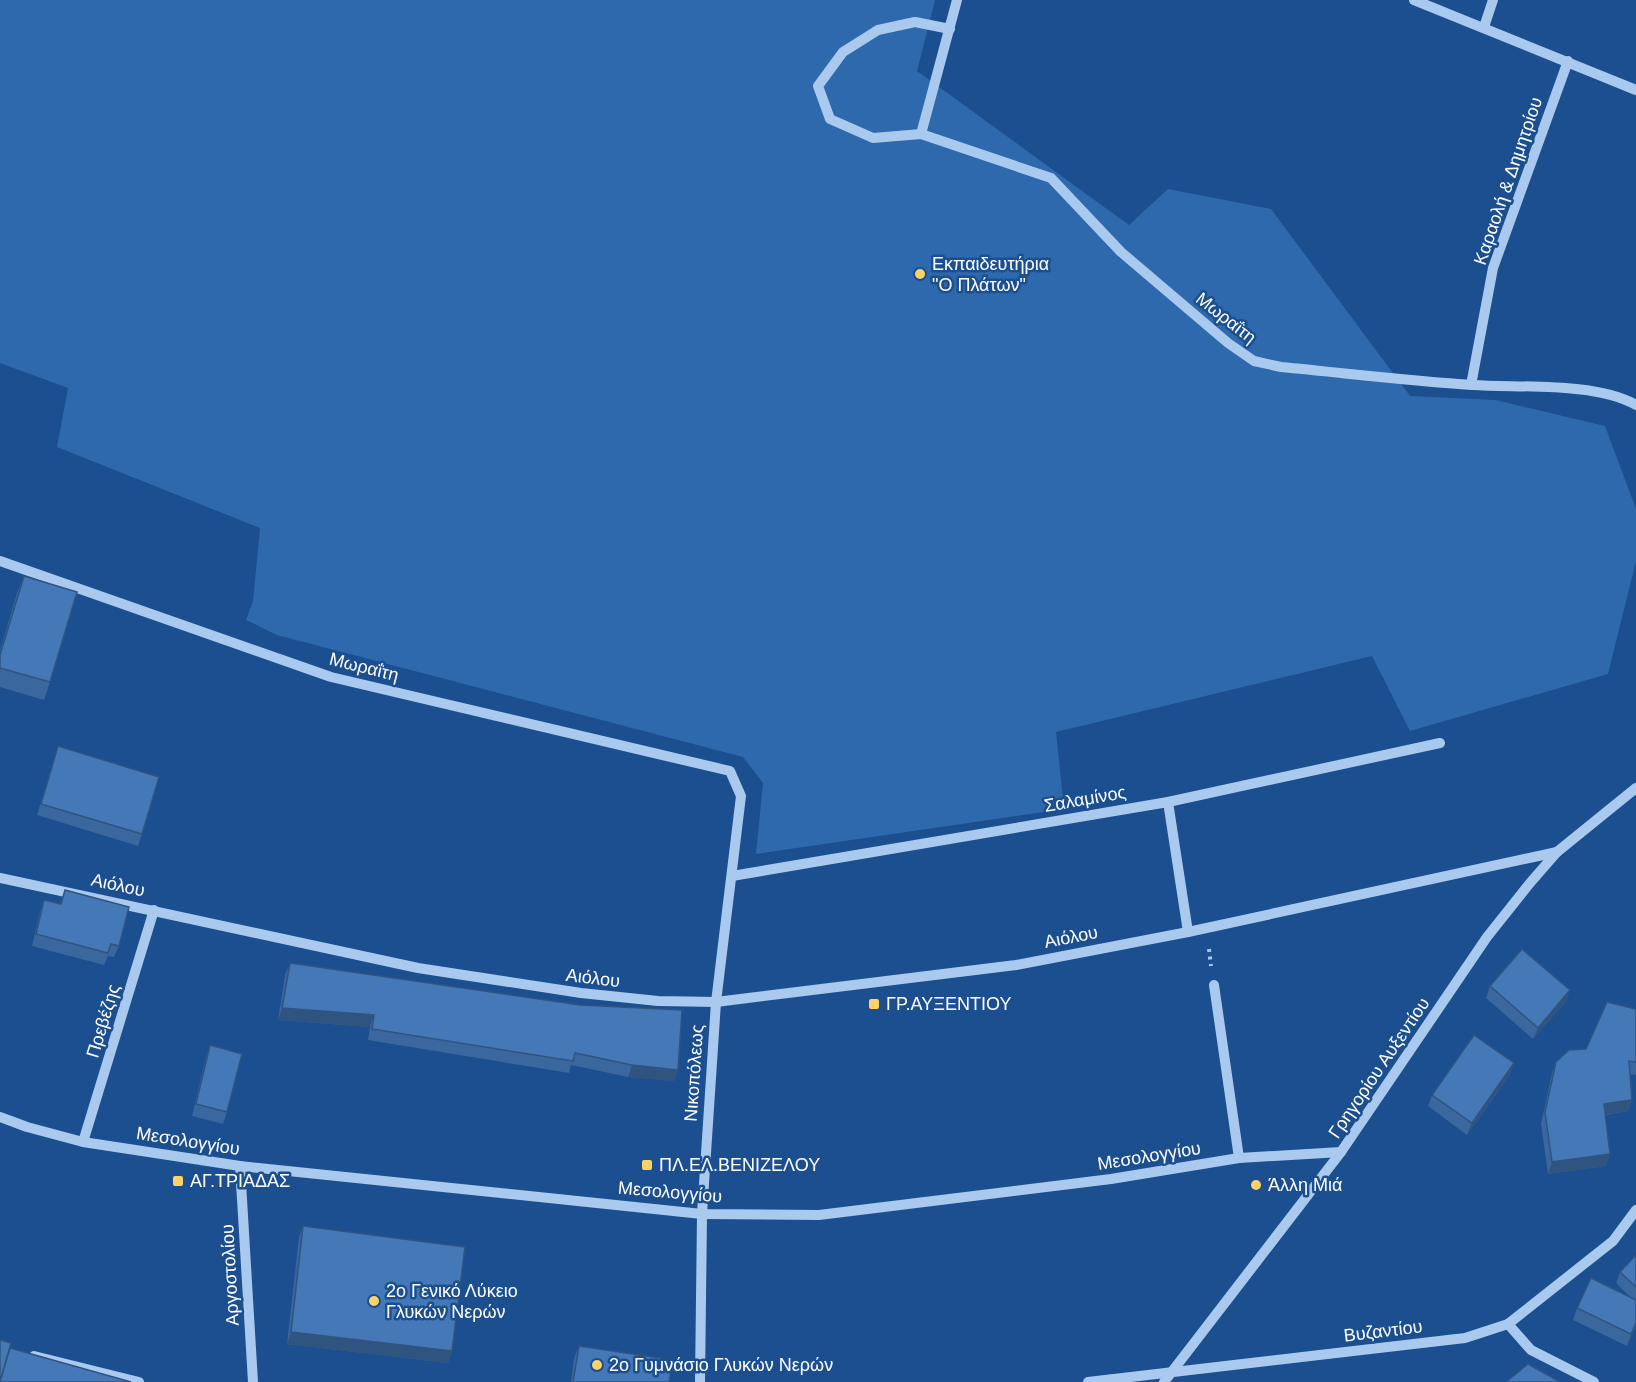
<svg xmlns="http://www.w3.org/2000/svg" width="1636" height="1382" viewBox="0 0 1636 1382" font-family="Arial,sans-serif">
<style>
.green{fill:#2e69ad}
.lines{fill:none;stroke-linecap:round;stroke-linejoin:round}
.path{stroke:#a9c9ee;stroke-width:4;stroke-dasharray:3 4.5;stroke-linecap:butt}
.minor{stroke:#a9c9ee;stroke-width:10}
.wall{fill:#3a679d}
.shaded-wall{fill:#305480}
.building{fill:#4478b7;stroke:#305480;stroke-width:1.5}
.poi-dot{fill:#ffd166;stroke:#1b4f8f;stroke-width:2}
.labels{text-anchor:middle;stroke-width:5;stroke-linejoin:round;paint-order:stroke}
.street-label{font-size:18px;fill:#fff;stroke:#1b4f8f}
.poi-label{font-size:18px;fill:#fff;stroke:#1b4f8f;text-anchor:start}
</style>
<rect width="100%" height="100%" fill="#1b4f8f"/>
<!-- green -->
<path class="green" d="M0,0H935L917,71L1129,225L1168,189L1271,209L1410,396L1495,400L1605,426L1636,509V561L1608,674L1410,731L1372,656L1056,732L1064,809L756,854L763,783L743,757L277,635L246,620L253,601L260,528L57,447L68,388L0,363Z"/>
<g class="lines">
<!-- path -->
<path class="path" d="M1209,949L1211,966"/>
<!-- minor -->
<g class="minor">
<path d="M1414,0L1636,90"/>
<path d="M1484,27L1493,0"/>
<path d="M950,29L915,22L878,30L843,52L818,86L830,119L873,138L921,134L1051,178L1121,252L1228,343L1254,361L1281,367C1345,373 1409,381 1473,385C1520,388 1596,382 1636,405"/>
<path d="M921,134L957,0"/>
<path d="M1471,385L1493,268L1568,61"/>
<path d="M0,561L331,677L730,771L741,796L716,1002L702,1214L700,1382"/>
<path d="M1168,802L1188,932"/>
<path d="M732,876L1168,802L1440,743"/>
<path d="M0,878L418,968L581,993L658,1001L716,1002L1016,965L1188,932L1557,852"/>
<path d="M1214,985L1239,1158"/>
<path d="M0,1117L27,1127L83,1142L240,1166L702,1214L819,1215L1111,1179L1239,1158L1341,1152"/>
<path d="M83,1142L154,910"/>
<path d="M240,1166L253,1382"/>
<path d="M1508,1324L1531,1350L1594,1382"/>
<path d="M34,1356L139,1382"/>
<path d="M1088,1382L1465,1338L1508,1324L1613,1241L1636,1210"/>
<path d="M1164,1382L1341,1152L1487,937L1530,883L1557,852L1636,788"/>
</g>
</g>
<!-- wall -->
<g class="wall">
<path d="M24,576L50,682L44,700L0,687V651L17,593Z"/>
<path d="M58,746L142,834L138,846L37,815Z"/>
<path d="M65,890L119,946L114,957L108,956L104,965L32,946L40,912L44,900L60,904Z"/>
<path d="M290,963L678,1070L674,1081L628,1077L571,1065L569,1073L368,1040L370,1027L278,1020L285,975Z"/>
<path d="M1490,986L1566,1002L1533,1039L1486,998Z"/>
<path d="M1636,1009V1075L1630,1074L1632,1100L1628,1111L1605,1115L1606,1166L1548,1174L1541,1124L1552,1073L1556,1062L1586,1049Z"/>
<path d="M210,1045L227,1112L223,1124L192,1116L206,1057Z"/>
<path d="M1510,1075L1467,1135L1428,1106L1432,1095Z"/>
<path d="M303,1226L452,1351L448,1363L287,1344L299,1237Z"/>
<path d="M1636,1255V1326L1627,1346L1573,1320L1577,1308L1630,1297L1616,1283L1620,1272Z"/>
<path d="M579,1346L669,1382H571L574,1358Z"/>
</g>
<!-- shaded-wall -->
<g class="shaded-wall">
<path d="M1570,990L1566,1002L1533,1039L1538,1028Z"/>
<path d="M282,1008L374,1015L370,1027L278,1020Z"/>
<path d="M1514,1063L1510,1075L1467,1135L1472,1123Z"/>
<path d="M632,1065L678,1070L674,1081L628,1077Z"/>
<path d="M1632,1100L1628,1111L1599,1115L1604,1104Z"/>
<path d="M1610,1154L1606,1166L1548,1174L1552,1162Z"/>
<path d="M1636,1323V1326L1627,1346L1631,1334Z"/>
<path d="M291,1332L452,1351L448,1363L287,1344Z"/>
</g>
<!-- building -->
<g class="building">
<path d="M24,576L77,592L50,682L0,668V655Z"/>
<path d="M58,746L159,777L142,834L41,804Z"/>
<path d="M65,890L129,907L119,946L111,944L108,953L36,934L44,900L61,904Z"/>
<path d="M1522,949L1570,990L1538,1028L1490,986Z"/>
<path d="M290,963L580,1005L682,1010L678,1070L632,1065L575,1053L573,1061L372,1029L374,1015L282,1008Z"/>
<path d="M1607,1002L1636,1009V1062L1629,1061L1632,1100L1604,1104L1610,1154L1552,1162L1545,1112L1556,1062L1569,1050L1586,1049Z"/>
<path d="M1474,1035L1514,1063L1472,1123L1432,1095Z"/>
<path d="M210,1045L242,1054L227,1112L196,1104Z"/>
<path d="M303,1226L465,1247L452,1351L291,1332Z"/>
<path d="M1636,1255V1287L1620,1272Z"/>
<path d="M1591,1278L1636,1300V1323L1631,1334L1577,1308Z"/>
<path d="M0,1340L11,1343L0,1382Z"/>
<path d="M579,1346L673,1360L669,1382H573Z"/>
<path d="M10,1348L131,1382H0Z"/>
<path d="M1528,1364L1560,1382H1506Z"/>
</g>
<!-- markers -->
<g class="poi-dot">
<circle cx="920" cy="274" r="6"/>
<rect x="868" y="998" width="12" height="12" rx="3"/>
<rect x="641" y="1159" width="12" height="12" rx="3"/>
<rect x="172" y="1175" width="12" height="12" rx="3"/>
<circle cx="1256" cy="1185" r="6"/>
<circle cx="374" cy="1301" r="6"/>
<circle cx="597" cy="1365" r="6"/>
</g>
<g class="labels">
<!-- street labels -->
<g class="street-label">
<text transform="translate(1508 181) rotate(-71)" y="6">Καραολή &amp; Δημητρίου</text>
<text transform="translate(1226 318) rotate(38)" y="6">Μωραΐτη</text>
<text transform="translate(364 667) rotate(14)" y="6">Μωραΐτη</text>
<text transform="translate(1085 799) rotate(-10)" y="6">Σαλαμίνος</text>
<text transform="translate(118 885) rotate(12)" y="6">Αιόλου</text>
<text transform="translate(1071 937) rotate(-11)" y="6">Αιόλου</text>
<text transform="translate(593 978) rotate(7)" y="6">Αιόλου</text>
<text transform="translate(103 1021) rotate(-73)" y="6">Πρεβέζης</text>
<text transform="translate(1379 1068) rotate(-56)" y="6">Γρηγορίου Αυξεντίου</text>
<text transform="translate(694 1073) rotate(-86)" y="6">Νικοπόλεως</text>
<text transform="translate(188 1141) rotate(9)" y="6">Μεσολογγίου</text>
<text transform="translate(1149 1156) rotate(-9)" y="6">Μεσολογγίου</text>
<text transform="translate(670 1192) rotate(5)" y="6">Μεσολογγίου</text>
<text transform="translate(230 1275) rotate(-93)" y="6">Αργοστολίου</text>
<text transform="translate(1383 1331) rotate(-7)" y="6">Βυζαντίου</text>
</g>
<!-- poi labels -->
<g class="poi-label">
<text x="932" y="270">Εκπαιδευτήρια<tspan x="932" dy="21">"Ο Πλάτων"</tspan></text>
<text x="886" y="1010">ΓΡ.ΑΥΞΕΝΤΙΟΥ</text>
<text x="659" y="1171">ΠΛ.ΕΛ.ΒΕΝΙΖΕΛΟΥ</text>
<text x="190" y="1187">ΑΓ.ΤΡΙΑΔΑΣ</text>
<text x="1268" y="1191">Άλλη Μιά</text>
<text x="386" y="1297">2ο Γενικό Λύκειο<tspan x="386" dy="21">Γλυκών Νερών</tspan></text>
<text x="609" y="1371">2ο Γυμνάσιο Γλυκών Νερών</text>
</g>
</g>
</svg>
